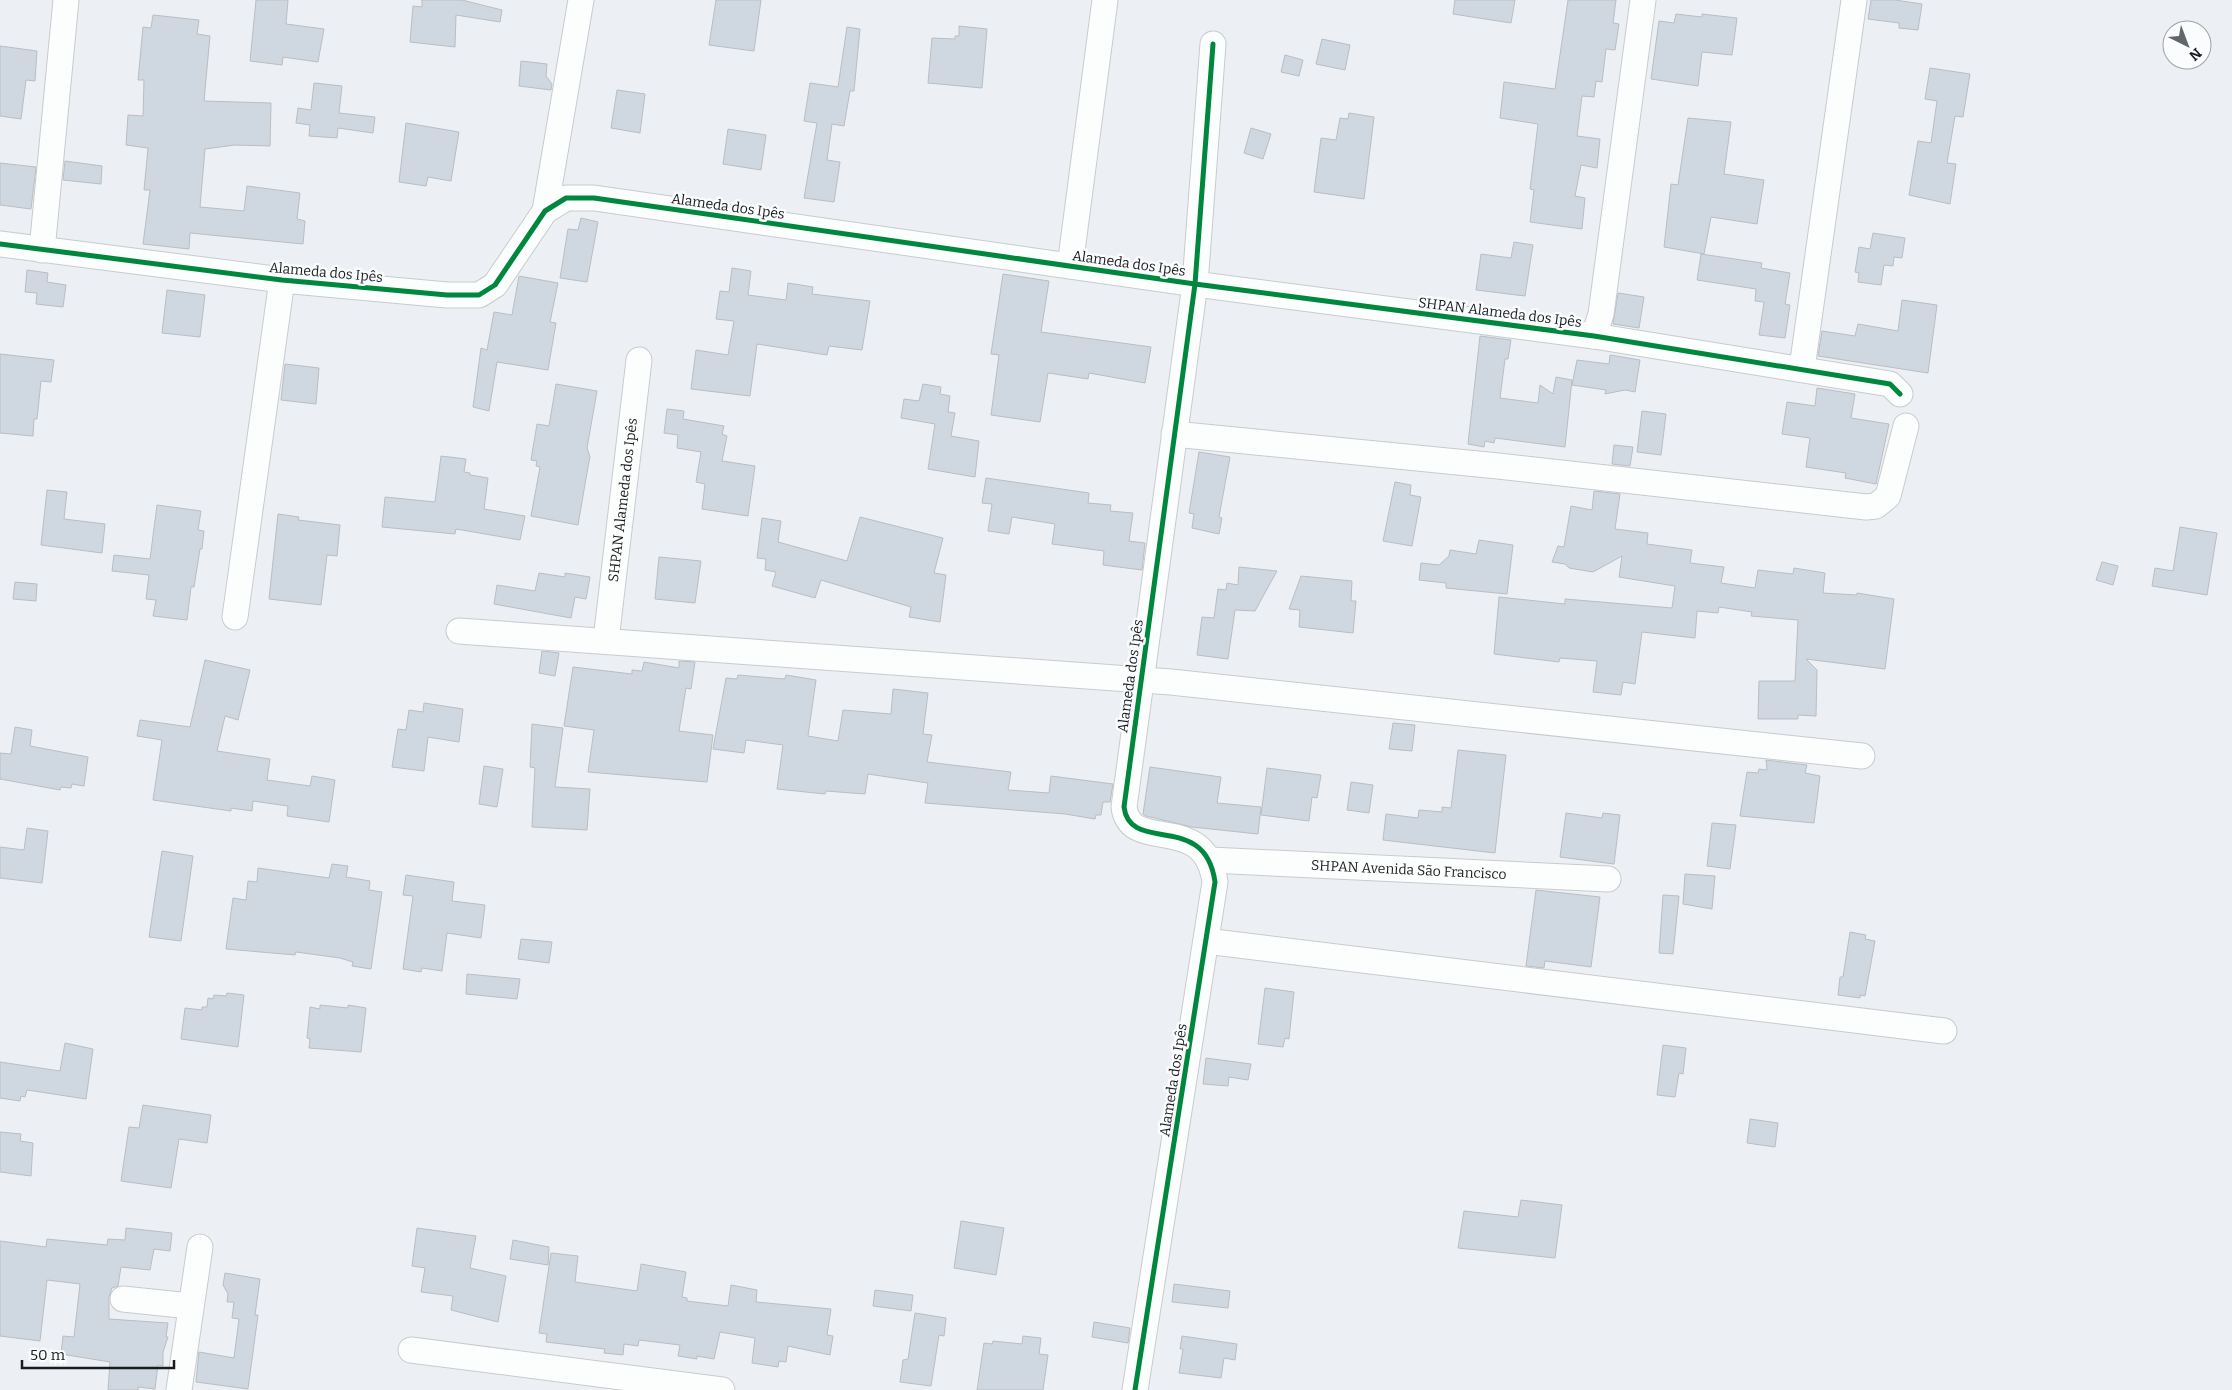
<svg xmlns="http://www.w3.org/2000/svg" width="2232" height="1390" viewBox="0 0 2232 1390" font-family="Bitter,serif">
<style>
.building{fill:#cfd8e0;stroke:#babdc1}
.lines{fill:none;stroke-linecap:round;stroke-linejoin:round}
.minor-casing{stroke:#c8cbce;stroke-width:27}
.minor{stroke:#fcfdfd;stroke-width:25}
.cycleway-casing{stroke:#fbfcfe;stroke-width:8}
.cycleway{stroke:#00873e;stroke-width:5}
.labels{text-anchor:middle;stroke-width:5;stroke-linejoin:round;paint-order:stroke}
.street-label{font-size:14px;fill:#191c1f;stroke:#fbfcfe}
</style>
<rect width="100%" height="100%" fill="#ecf0f4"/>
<!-- building -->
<g class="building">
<path d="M256,0H288L286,24L324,29L318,62L283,57L282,65L250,61Z"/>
<path d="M422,0H462L502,10L500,22L456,15L455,47L410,42L413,6L422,7Z"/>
<path d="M716,0H761L754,51L709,45Z"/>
<path d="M1455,0H1515L1511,23L1453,14Z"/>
<path d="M1568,0H1616L1613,23L1619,24L1615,50L1606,49L1602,82L1596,81L1594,97L1582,96L1577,136L1600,139L1597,168L1581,165L1575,196L1585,198L1582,229L1530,222L1534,190L1530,189L1538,124L1500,118L1504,82L1555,89Z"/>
<path d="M1871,0H1895L1922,4L1918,30L1899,28V23L1868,19Z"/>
<path d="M1676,14L1702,17V14L1737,18L1732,55L1702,52L1698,86L1651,79L1659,21L1674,23Z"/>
<path d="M153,15L199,20L197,34L210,36L204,101L271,103L270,146L235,145L205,149L200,207L244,211L247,186L300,193L297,219L305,221L303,244L190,233L189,249L143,244L150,190H144L148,148L126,145L128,115L143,116L144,80H138L143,27L151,28Z"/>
<path d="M959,26L987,29L982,88L928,83L932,38L955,39V36H959Z"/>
<path d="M847,27L860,29L854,91H850L844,126L832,124L827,160L840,162L834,202L804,198L817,123L804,121L810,83L838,87Z"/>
<path d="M1322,39L1350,45L1345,70L1316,64Z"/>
<path d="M0,46L37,51L35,81L26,80L21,119L0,116Z"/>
<path d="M1285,55L1303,60L1299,76L1281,72Z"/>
<path d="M521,61L547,64L546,76L552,84L551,90L519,86Z"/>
<path d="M1930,68L1970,74L1963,117L1955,116L1947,163L1956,164L1950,204L1909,195L1918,141L1931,143L1937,101L1925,99Z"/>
<path d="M314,83L342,86L339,113L375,117L373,133L338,128L337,138L309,136L310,125L296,123L298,108L311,110Z"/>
<path d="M617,90L645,94L640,133L611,128Z"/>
<path d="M1349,113L1374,117L1364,199L1314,192L1321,138L1336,140L1340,118L1348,119Z"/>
<path d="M1688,118L1731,122L1724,174L1764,180L1757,224L1711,217L1704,254L1664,247L1671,184L1678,185Z"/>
<path d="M406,123L459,132L451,181L428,177L426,186L399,182Z"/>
<path d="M1251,128L1271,134L1263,159L1244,153Z"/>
<path d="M728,129L766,135L761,170L723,164Z"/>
<path d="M65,161L102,166L101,184L63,180Z"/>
<path d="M0,163L36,167L31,209L0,205Z"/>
<path d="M581,218L598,222L587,282L560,278L568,229L578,230Z"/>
<path d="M1873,233L1905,238L1902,258L1894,257L1893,266L1884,265L1881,285L1858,282L1859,273L1855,272L1859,247L1870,249Z"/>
<path d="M1514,242L1533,245L1525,296L1476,290L1481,254L1511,258Z"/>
<path d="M1701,254L1762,263L1761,268L1790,273L1785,304L1790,305L1785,338L1759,335L1764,302L1755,301L1756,289L1697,280Z"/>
<path d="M732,268L751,271L748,295L786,300L788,283L813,287L812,294L870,301L862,350L829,346L827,355L757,344L750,396L691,389L696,350L728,355L734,321L716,319L720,291L729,292Z"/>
<path d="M27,270L48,273L47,282L66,285L63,307L36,304L37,293L25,292Z"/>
<path d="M1003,274L1049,281L1041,332L1151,347L1145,383L1089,373L1088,379L1048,373L1040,422L991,415L999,355L991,354Z"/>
<path d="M519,276L558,283L550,322L556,323L548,370L497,362L489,411L473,407L481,348L487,350L494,312L512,315Z"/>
<path d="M167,290L205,295L200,337L162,333Z"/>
<path d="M1618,293L1644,297L1639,328L1613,324Z"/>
<path d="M1902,300L1937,305L1928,373L1818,356L1822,331L1855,336L1858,324L1898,331Z"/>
<path d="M1480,336L1511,340L1508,359H1505L1500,398L1538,403L1540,385L1553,394L1556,377L1572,380L1565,447L1495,438L1494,443L1485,441L1484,447L1468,444Z"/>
<path d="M0,354L54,360L51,382L41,381L37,419H34L33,436L0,433Z"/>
<path d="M1610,355L1640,360L1635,392L1625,390L1605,394L1606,390L1572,385L1577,360L1609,364Z"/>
<path d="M285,364L319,368L316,404L281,400Z"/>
<path d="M556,384L597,391L587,448L590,457L588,467L578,525L531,516L540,467L536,466L537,461L531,460L537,424L549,426Z"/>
<path d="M923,384L941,387L940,394L950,396L948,412L955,413L951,436L979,441L975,477L928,469L935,424L901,418L904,399L919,401Z"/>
<path d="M1817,388L1855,394L1851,418L1889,424L1876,484L1845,478L1846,473L1806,467L1810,438L1782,434L1787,402L1815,406Z"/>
<path d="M667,409L684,411L683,419L724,426L722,434L727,436L722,461L755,466L748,516L702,509L705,484L696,482L701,452L677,448L678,435L664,433Z"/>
<path d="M1642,411L1666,414L1661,455L1637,452Z"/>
<path d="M1614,445L1633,447L1630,466L1612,464Z"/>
<path d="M1199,452L1230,457L1219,517L1222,518L1219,534L1192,528L1194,514L1189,513Z"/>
<path d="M441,456L466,459L464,472L470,473V475L488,478L484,509L525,516L520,540L456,529L455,534L382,527L385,497L435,502Z"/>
<path d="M986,478L1089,493L1088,503L1111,505L1110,511L1133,513L1129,541L1145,543L1142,570L1103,565L1104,551L1052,544L1055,524L1012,517L1009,534L988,531L992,504L982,503Z"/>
<path d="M1395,482L1411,485L1410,495L1421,497L1412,546L1383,541Z"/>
<path d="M47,490L67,492L64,519L105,524L102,553L41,545Z"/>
<path d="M1594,491L1620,494L1615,529L1648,533L1647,544L1692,550L1690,563L1724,567L1721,583L1755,588L1758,570L1793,574L1794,568L1825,573L1823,593L1857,595V593L1894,599L1885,669L1806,659L1817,670L1816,716L1798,715V719H1758L1759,681H1795L1798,620L1751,616L1752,612L1719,607L1718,613L1697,611L1695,638L1642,632L1635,684L1623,682L1621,695L1593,692L1597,661L1560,658L1559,662L1494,654L1499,597L1565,604V599L1672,608L1675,586L1619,577L1622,556L1593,572L1569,568L1565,564L1552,562L1558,546L1564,547L1571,506L1592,510Z"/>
<path d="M157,505L201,511L198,530L204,531L202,549H200L194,587H191L187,620L153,616L156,600L146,599L149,575L112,571L114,555L150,559Z"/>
<path d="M278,514L299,517L298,520L340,525L337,556L327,555L321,605L269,599Z"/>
<path d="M860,517L943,538L934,573L946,575L940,622L909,617L911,607L821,580L815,598L772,586L776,572L765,570L766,559L757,558L762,518L781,521L778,542L847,561Z"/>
<path d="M2180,527L2217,533L2207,595L2152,586L2155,568L2173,571Z"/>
<path d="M1479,540L1513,545L1507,594L1446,588V583L1419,580L1421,563L1439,565L1449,556L1450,550L1476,554Z"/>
<path d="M659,557L701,561L695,603L655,599Z"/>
<path d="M2102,562L2118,566L2113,585L2096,580Z"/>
<path d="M1239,567L1277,571L1255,611L1235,610L1228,659L1197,655L1202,617L1214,618L1218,589L1226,590L1227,583L1238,585Z"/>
<path d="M539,573L565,577V573L590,577L586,599L575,597L571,618L494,604L497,585L535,591Z"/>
<path d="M1301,576L1352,581L1351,601H1356L1353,633L1299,627L1300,610L1289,609Z"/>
<path d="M15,582L37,584L36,601L13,599Z"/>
<path d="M542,651L559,653L555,676L539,673Z"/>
<path d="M205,660L250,670L238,720L225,716L217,751L270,759L267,780L310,786L312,776L335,780L329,822L287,816L288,806L253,801L252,811L231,808V811L153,800L162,740L137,736L140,720L190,727Z"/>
<path d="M679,661L695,662L691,689L686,688L679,731L713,735L707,782L588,772L594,730L564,726L573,667L632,674V670L642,671L644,662L679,668Z"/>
<path d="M738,675L785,679L786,675L816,680L808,736L838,741L843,710L891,714L893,689L928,693L923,734L932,735L927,762L1011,772L1008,790L1049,793L1051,776L1113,784L1110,802H1103L1101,815H1096L1095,819L1065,814L925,803L928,783L868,774L865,794L826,791L825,794L777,789L783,745L746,740L744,753L713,749L726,678L737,679Z"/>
<path d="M424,703L463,709L459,742L428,737L424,771L392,767L398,729L406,730L409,710L423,712Z"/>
<path d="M1393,723L1415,725L1412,751L1389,749Z"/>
<path d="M532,724L563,728L555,787L590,789L587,830L532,827L535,768L530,767Z"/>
<path d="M15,727L32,730L30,746L88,757L84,786L72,784L71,788L61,787L60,790L0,779V753L11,754Z"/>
<path d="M1458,750L1506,755L1495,853L1383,840L1386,814L1418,818L1419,810L1442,812V807L1451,808Z"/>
<path d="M1766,760L1807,765L1805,773L1820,776L1814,823L1740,816L1747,772L1758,773L1759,769L1767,770Z"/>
<path d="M484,766L503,769L497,807L479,804Z"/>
<path d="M1150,767L1221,777L1217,803L1261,807L1258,834L1192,827L1146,816L1143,814Z"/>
<path d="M1267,768L1321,775L1317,798L1312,797L1309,821L1261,815Z"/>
<path d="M1351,782L1373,785L1369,813L1347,810Z"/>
<path d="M1566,813L1602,818L1603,813L1620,815L1614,864L1560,857Z"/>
<path d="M1712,823L1736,825L1730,869L1707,866Z"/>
<path d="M27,828L48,831L42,883L0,878V847L24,850Z"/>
<path d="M162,851L193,856L181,941L149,937Z"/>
<path d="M332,864L348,866L346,877L370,881L369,890L382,892L371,969L352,966L353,962L340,958L296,952L295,955L226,949L233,898L246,900L248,881L257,882L258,868L329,878Z"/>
<path d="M1685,874L1715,876L1712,909L1683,904Z"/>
<path d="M406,875L454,882L452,901L485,905L481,938L447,933L442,971L422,968L421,972L403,969L413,896L403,895Z"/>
<path d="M1536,890L1600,897L1591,967L1545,961L1544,968L1526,966Z"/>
<path d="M1663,895L1679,896L1673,954L1659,953Z"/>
<path d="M1850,932L1866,935L1865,939L1875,941L1865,996L1860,995V998L1838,995L1840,977H1843Z"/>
<path d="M521,939L552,942L549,963L518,959Z"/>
<path d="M467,974L520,979L517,999L466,994Z"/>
<path d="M1265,988L1294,992L1289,1039L1285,1038L1283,1047L1258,1044Z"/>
<path d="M227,993L244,995L238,1047L181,1039L185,1008L202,1010V1007H207L208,998L213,999L214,995L226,996Z"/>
<path d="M320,1005L348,1008V1005L366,1008L361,1052L309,1048L310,1039L307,1038L310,1007L320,1009Z"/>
<path d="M65,1043L93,1049L86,1099L27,1090L25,1097L21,1096L20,1101L0,1098V1062L60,1071Z"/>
<path d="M1663,1045L1686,1048L1683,1074L1679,1073L1675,1097L1657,1095Z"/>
<path d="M1206,1058L1251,1064L1248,1080L1229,1077L1228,1086L1203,1084Z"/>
<path d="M143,1105L211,1115L207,1143L179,1139L171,1188L121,1181L129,1127L139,1128Z"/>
<path d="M1750,1119L1778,1123L1775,1147L1747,1143Z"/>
<path d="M0,1132L21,1134L20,1141L33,1143L31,1176L0,1172Z"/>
<path d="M1521,1200L1562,1205L1555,1258L1458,1248L1464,1211L1518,1217Z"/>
<path d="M961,1221L1004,1228L996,1275L954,1268Z"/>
<path d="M126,1228L172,1233L170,1251L154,1249L150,1270L121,1267L118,1286L112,1288L109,1297V1319L168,1323L166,1337H168L163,1352V1366L158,1365L155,1389L138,1387V1390H108L110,1362L61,1354L63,1336L74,1337L80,1284L47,1280L40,1341L0,1336V1241L46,1247L47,1239L107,1245L108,1239L125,1240Z"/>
<path d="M417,1228L476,1236L470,1268L506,1276L498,1322L451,1310L453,1296L421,1292L425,1268L412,1266Z"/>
<path d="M513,1240L549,1247L548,1265L510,1259Z"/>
<path d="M551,1253L578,1256L575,1282L637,1291L641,1264L686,1272L682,1297L687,1298V1301L728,1306L731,1285L757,1290L756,1302L831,1309L827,1335L833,1336L830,1355L788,1346L786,1362L779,1361L778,1367L752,1363L755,1338L720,1332L714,1359L697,1356V1359L678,1356L680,1345L639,1340L638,1346L624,1344L623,1355L604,1353L605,1349L546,1342L547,1334L539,1333Z"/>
<path d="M225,1273L260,1279L255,1315H258L248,1389L196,1382L199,1352L234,1358L239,1319L232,1318L234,1302H227L228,1294L223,1285Z"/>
<path d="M1174,1284L1230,1291L1228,1308L1172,1302Z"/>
<path d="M875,1290L913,1295L911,1311L873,1306Z"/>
<path d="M915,1313L946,1318L944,1336L939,1335L931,1386L900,1382L903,1360L908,1359Z"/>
<path d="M1094,1322L1130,1328L1128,1343L1092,1337Z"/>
<path d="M1023,1336L1041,1338L1039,1354L1048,1355L1043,1390H977L984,1343L992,1344L993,1341L1022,1344Z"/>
<path d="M1182,1336L1237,1344L1235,1360L1224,1358L1221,1378L1179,1373L1183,1349H1180Z"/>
</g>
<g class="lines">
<!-- minor casing -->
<g class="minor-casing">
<g id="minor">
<path d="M545,211L581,0"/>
<path d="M0,244L282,280L447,295H479L495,285L545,211L566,198H594L1195,284L1594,336L1890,384L1900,394"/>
<path d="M42,250L66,0"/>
<path d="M1070,266L1105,0"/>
<path d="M1594,336L1601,314L1643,0"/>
<path d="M1802,368L1854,0"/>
<path d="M1174,434L1498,466L1866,507L1876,506L1888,496L1906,426"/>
<path d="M235,617L282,280"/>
<path d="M459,631L1171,682L1862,756"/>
<path id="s1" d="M606,640L639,360"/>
<path id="s2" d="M1210,860L1608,879"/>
<path d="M1206,941L1944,1031"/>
<path d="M123,1299L190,1306"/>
<path d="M411,1350L722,1390"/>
<path d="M179,1390L200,1247"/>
<path d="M1135,1390L1215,882C1205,810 1130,855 1124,807L1195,284L1213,44"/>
</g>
</g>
<!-- minor -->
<use href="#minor" class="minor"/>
<!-- cycleway casing -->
<g class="cycleway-casing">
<g id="cycleway">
<path d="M0,244L282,280L447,295H479L495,285L545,211L566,198H594L1195,284L1594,336L1890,384L1900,394"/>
<path d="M1135,1390L1215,882C1205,810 1130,855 1124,807L1195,284L1213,44"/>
</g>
</g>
<!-- cycleway -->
<use href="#cycleway" class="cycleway"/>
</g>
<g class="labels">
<!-- street labels -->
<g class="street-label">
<text transform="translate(728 206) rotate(8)" y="5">Alameda dos Ipês</text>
<text transform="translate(1129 263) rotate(8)" y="5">Alameda dos Ipês</text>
<text transform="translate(326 272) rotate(5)" y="5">Alameda dos Ipês</text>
<text transform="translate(1500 312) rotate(7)" y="5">SHPAN Alameda dos Ipês</text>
<text dy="5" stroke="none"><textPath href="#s1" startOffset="141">SHPAN Alameda dos Ipês</textPath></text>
<text transform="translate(1130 676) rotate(-82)" y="5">Alameda dos Ipês</text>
<text dy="5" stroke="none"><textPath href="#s2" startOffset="199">SHPAN Avenida São Francisco</textPath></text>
<text transform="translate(1173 1080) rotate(-81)" y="5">Alameda dos Ipês</text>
</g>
</g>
<!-- north arrow -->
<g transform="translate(2187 45) rotate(138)"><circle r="24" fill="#fbfcfe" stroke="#a1a2a5"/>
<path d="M0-4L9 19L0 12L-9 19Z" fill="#63666a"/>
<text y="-8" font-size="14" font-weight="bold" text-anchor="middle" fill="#191c1f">N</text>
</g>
<!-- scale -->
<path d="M22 1360v8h152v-8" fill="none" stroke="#191c1f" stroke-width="2.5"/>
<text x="30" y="1360" font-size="15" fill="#191c1f" stroke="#fbfcfe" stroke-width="4" paint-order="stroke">50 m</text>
</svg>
